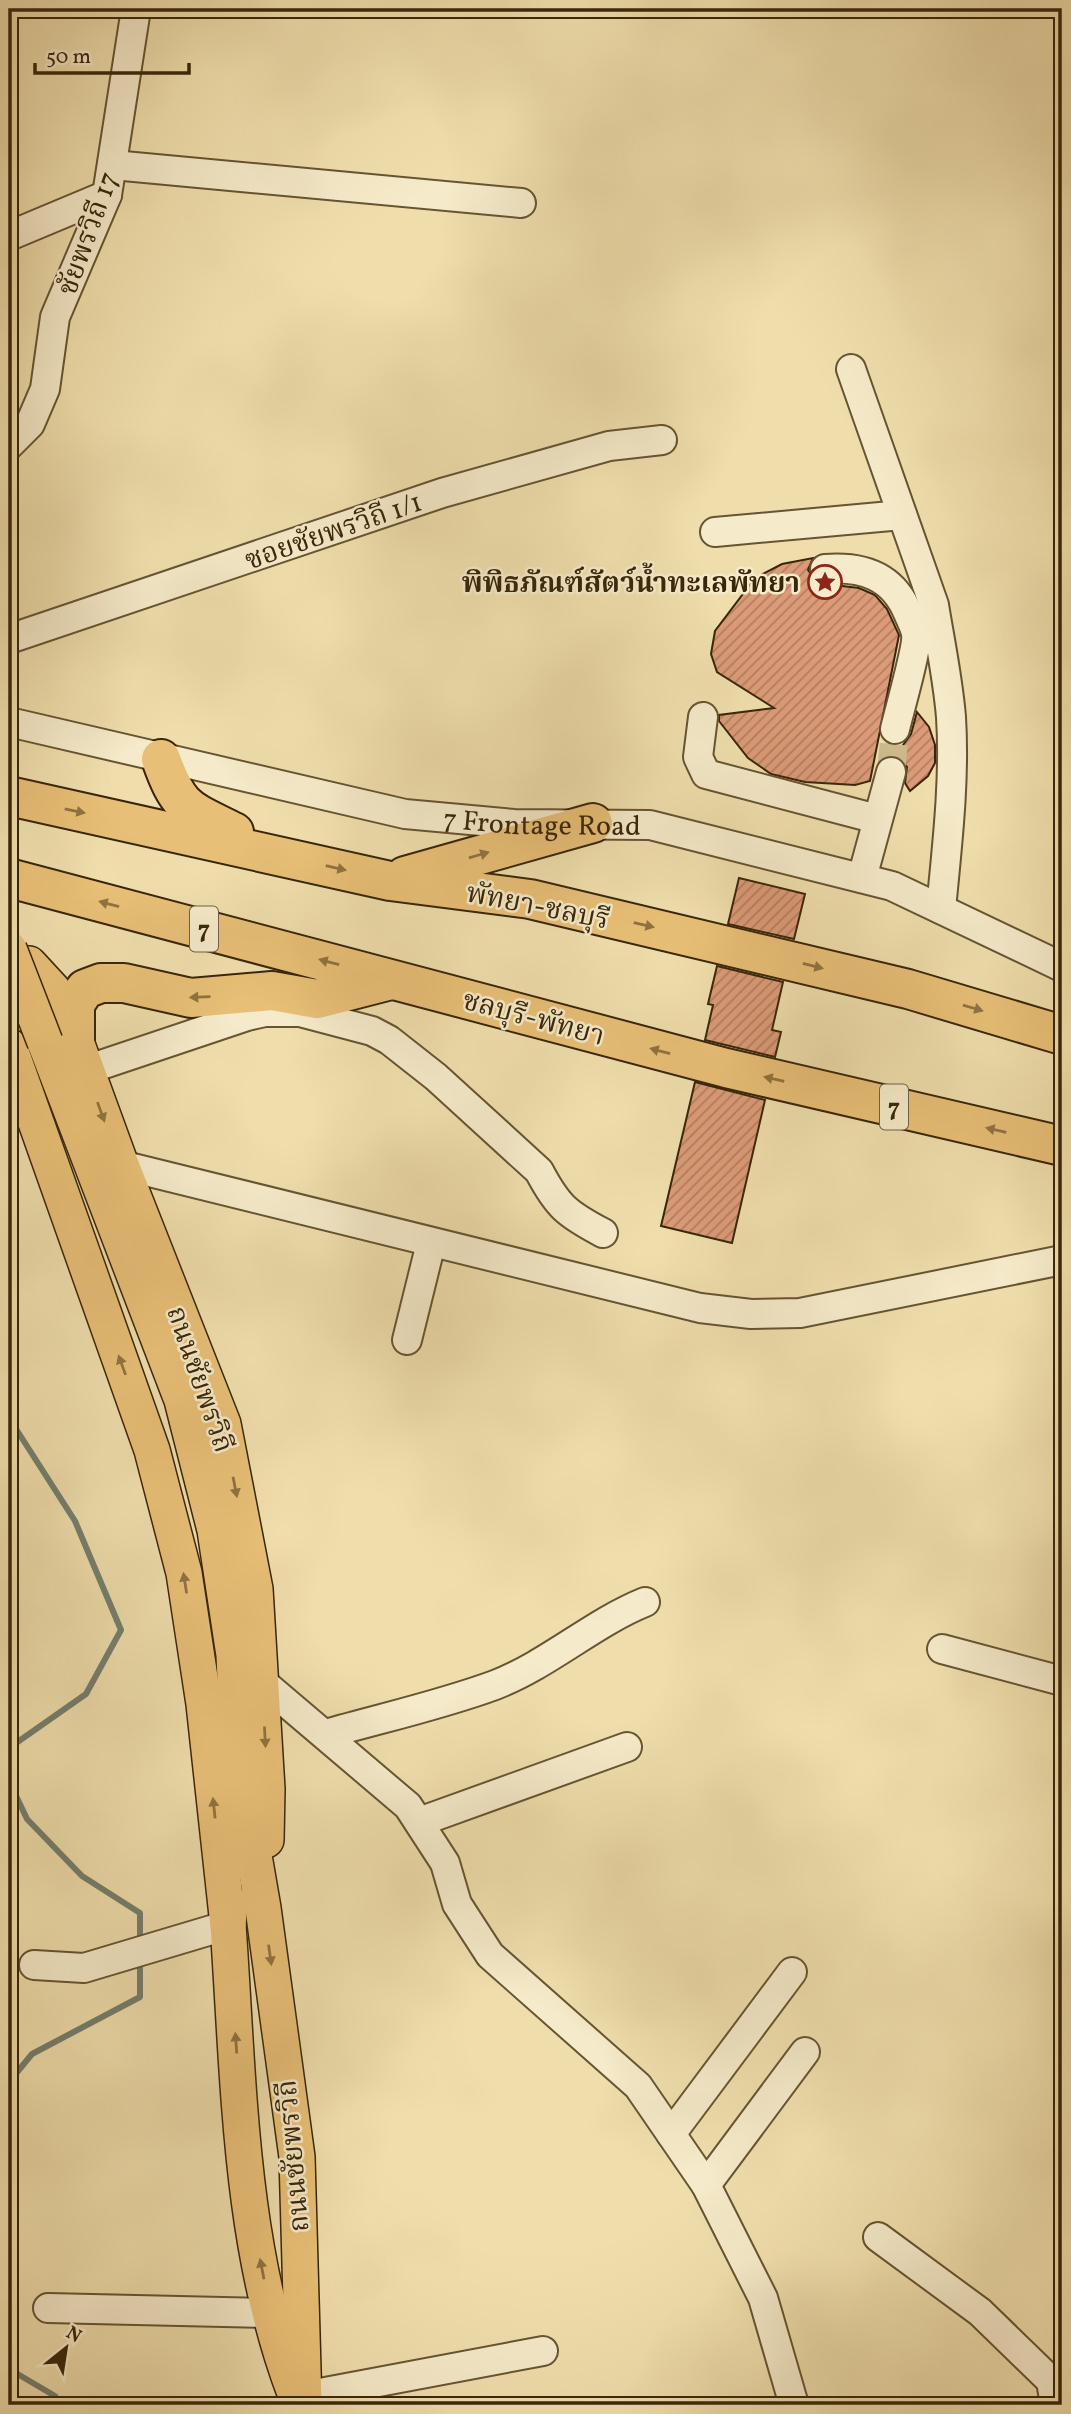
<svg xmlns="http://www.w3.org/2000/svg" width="1071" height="2414" viewBox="0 0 1071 2414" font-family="Vollkorn,'Noto Serif Thai',serif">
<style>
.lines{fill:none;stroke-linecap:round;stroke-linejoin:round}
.stream{stroke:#747f6e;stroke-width:6}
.building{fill:url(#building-hatch);stroke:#39260a;stroke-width:2}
.minor-tunnel{stroke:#cbb98c;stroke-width:28;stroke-dasharray:28 14;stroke-linecap:butt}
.minor-casing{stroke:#665432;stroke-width:32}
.major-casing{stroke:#39260a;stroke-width:38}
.highway-casing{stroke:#39260a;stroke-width:42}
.minor{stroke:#f5eac9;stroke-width:28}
.major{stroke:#e8bf76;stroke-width:35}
.highway{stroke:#e8bf76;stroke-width:38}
.major-bridge-casing{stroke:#39260a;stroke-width:38;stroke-linecap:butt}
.major-bridge{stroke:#e8bf76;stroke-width:35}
.oneway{fill:#907240}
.labels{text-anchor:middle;stroke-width:5;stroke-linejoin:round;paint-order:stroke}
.shield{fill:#f5eac9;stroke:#716143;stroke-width:2}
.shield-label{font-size:26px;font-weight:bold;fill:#39260a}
.street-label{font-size:28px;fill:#39260a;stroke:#f5eac9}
.poi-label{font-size:28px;font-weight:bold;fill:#39260a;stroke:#f5eac9;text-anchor:end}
</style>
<defs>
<pattern id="building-hatch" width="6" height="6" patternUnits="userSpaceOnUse" patternTransform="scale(1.75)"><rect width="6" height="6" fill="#dc9b78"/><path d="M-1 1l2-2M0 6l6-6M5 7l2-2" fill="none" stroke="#b37e61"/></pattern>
</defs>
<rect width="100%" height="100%" fill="#efdeac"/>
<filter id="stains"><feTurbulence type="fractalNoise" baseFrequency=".00286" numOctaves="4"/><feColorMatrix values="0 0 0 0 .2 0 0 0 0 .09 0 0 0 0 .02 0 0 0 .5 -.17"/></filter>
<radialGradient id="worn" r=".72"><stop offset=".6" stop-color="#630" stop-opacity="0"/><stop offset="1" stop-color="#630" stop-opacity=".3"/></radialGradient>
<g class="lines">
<!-- stream -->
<g class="stream">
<path d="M9,1418L75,1521L121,1630L86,1694L9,1748"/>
<path d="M9,1781L27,1819L82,1876L140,1913V1944"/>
<path d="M9,2082L32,2054L140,1997V1959"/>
<path d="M9,2369L55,2396L61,2405"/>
</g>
</g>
<!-- building -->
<g class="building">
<path d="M813,558L808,570L817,583L859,588L875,595L887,609L899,635L870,781L855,785L805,782L771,774L748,758L719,721V715L774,708L717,672L711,654L715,631L755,578L782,564Z"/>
<path d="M917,712L929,727L935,745V763L928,776L910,791L905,783L907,767L895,756L911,734Z"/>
<path d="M739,878L805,894L794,939L728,924Z"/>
<path d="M717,966L783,982L772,1030L781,1032L775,1057L705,1040L713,1005L708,1004Z"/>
<path d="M695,1082L765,1100L732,1243L661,1226Z"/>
</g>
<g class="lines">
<!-- minor-tunnel -->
<path class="minor-tunnel" d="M891,772L895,729"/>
<!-- minor casing -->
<g class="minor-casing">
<g id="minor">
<path d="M113,165L521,203"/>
<path d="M9,236L107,195"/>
<path d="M851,369L934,605C940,642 948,680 951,717C955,780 947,846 941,909"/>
<path d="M9,445L30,424L45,389L55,317L107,195L136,9"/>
<path d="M715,532L902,515"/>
<path d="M825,569C863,566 893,576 908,613C911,620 915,627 916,634C918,646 899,712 895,729"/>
<path d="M9,639L442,493L609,446L662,440"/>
<path d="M703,717L698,757L706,774L877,819"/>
<path id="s1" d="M9,722L405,814L514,824L650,825L892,886L1062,967"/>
<path d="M862,878L891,772"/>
<path d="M86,1070L247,1016L265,1012H300L372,1031L389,1040L436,1077L539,1171C558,1207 567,1214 603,1233"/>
<path d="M121,1165L700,1308L751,1314L800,1313L1062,1260"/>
<path d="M407,1340L431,1243"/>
<path d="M942,1649L1062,1681"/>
<path d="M262,1682L408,1806L445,1863L457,1904L490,1955L638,2086L706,2185L763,2298L794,2405"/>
<path d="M326,1734C382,1718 441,1705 495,1685C549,1664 593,1623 645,1602"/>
<path d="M419,1822L627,1747"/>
<path d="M34,1965L84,1968L228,1925"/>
<path d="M671,2134L792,1972"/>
<path d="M706,2185L805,2052"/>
<path d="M878,2237L980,2312L1051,2381L1055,2405"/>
<path d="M48,2308L270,2313"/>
<path d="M304,2396L543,2351"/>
</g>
</g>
<!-- major casing -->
<g class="major-casing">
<g id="major">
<path d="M29,964L53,990L75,1039L121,1165L223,1424L255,1589L267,1789L266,1840"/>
<path d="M45,1042L182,1400L215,1530L234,1655L239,1769L263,1908L297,2157L304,2405"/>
<path d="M9,1046L152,1450L184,1573L204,1704L228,1925"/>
<path d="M230,1903L228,1925C239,2080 239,2246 295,2393"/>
</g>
</g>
<!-- highway casing -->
<g class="highway-casing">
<g id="highway">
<path d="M161,759C179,810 188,809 234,832"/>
<path d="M9,796L390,881L530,899L908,989L1062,1035"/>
<path d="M405,876L593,823"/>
<path d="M9,878L726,1068L1062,1146"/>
<path d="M75,1039V1004L85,989L101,983H124L191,998L272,991L317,999L391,980"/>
</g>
</g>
<!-- minor -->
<use href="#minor" class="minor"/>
<!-- major -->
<use href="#major" class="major"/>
<!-- highway -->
<use href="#highway" class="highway"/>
<!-- major-bridge casing -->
<g class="major-bridge-casing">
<path id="major-bridge" d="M9,949L45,1042"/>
</g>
<!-- major-bridge -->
<use href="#major-bridge" class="major-bridge"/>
</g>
<!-- one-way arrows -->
<defs><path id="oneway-solid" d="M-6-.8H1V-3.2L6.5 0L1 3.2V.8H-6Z" transform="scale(1.75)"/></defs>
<g class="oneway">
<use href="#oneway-solid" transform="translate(75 811) rotate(12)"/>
<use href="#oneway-solid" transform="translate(479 855) rotate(-16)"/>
<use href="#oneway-solid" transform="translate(336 868) rotate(13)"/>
<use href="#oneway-solid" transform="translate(109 904) rotate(-165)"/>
<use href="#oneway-solid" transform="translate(644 925) rotate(13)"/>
<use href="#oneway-solid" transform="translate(329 962) rotate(-165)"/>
<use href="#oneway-solid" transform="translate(813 966) rotate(14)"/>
<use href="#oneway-solid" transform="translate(200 997) rotate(178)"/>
<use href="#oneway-solid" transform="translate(973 1008) rotate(16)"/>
<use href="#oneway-solid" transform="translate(660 1051) rotate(-165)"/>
<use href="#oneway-solid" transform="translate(774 1079) rotate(-167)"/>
<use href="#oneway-solid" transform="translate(101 1112) rotate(70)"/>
<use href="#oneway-solid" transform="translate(996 1130) rotate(-167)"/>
<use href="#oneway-solid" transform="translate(122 1365) rotate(-110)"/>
<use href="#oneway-solid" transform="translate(235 1487) rotate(79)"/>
<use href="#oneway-solid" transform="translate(185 1583) rotate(-99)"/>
<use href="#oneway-solid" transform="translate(265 1737) rotate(87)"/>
<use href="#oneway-solid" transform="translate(214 1808) rotate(-96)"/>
<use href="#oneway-solid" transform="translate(270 1955) rotate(82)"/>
<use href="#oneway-solid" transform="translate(236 2043) rotate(-94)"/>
<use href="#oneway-solid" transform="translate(262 2269) rotate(-101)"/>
</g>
<!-- icons -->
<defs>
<g id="sight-ring" transform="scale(1.75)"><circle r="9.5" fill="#f5eac9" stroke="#8f2418" stroke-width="1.5"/><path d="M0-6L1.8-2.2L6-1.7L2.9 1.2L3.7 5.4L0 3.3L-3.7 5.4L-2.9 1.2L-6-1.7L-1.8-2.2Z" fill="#8f2418"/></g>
</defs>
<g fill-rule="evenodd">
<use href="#sight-ring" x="825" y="582"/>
</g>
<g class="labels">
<!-- shield labels -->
<g class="shield">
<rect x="190" y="906.5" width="28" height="45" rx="5"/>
<rect x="880" y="1084.5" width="28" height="45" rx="5"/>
</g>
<g class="shield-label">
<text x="204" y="938">7</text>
<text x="894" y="1116">7</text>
</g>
<!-- street labels -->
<g class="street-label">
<text transform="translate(87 233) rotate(-70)" y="10">ชัยพรวิถี 17</text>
<text transform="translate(333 530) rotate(-19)" y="10">ซอยชัยพรวิถี 1/1</text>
<text dy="10" stroke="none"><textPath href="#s1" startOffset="544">7 Frontage Road</textPath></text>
<text transform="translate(538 905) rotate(11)" y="10">พัทยา-ชลบุรี</text>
<text transform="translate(534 1017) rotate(15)" y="10">ชลบุรี-พัทยา</text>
<text transform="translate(201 1379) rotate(71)" y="10">ถนนชัยพรวิถี</text>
<text transform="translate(292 2156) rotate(-95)" y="10">ถนนชัยพรวิถี</text>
</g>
<!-- poi labels -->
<g class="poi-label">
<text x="800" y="592">พิพิธภัณฑ์สัตว์น้ำทะเลพัทยา</text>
</g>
</g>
<!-- margin -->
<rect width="1071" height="2414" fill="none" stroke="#efdeac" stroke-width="35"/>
<rect x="10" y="10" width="1050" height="2393" fill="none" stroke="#39260a" stroke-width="3.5"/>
<rect x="18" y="18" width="1036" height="2379" fill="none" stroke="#39260a" stroke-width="2"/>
<!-- north arrow -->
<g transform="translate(66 2348) rotate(30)" stroke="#f5eac9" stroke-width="5" paint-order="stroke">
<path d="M0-5L12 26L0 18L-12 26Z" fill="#39260a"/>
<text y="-10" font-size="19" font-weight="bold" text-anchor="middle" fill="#39260a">N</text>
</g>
<!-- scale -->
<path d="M35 63v10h154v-10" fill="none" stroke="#39260a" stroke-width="3.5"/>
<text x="46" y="63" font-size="21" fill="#39260a" stroke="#f5eac9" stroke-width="5" paint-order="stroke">50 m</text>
<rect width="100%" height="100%" filter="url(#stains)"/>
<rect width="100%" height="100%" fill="url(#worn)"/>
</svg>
